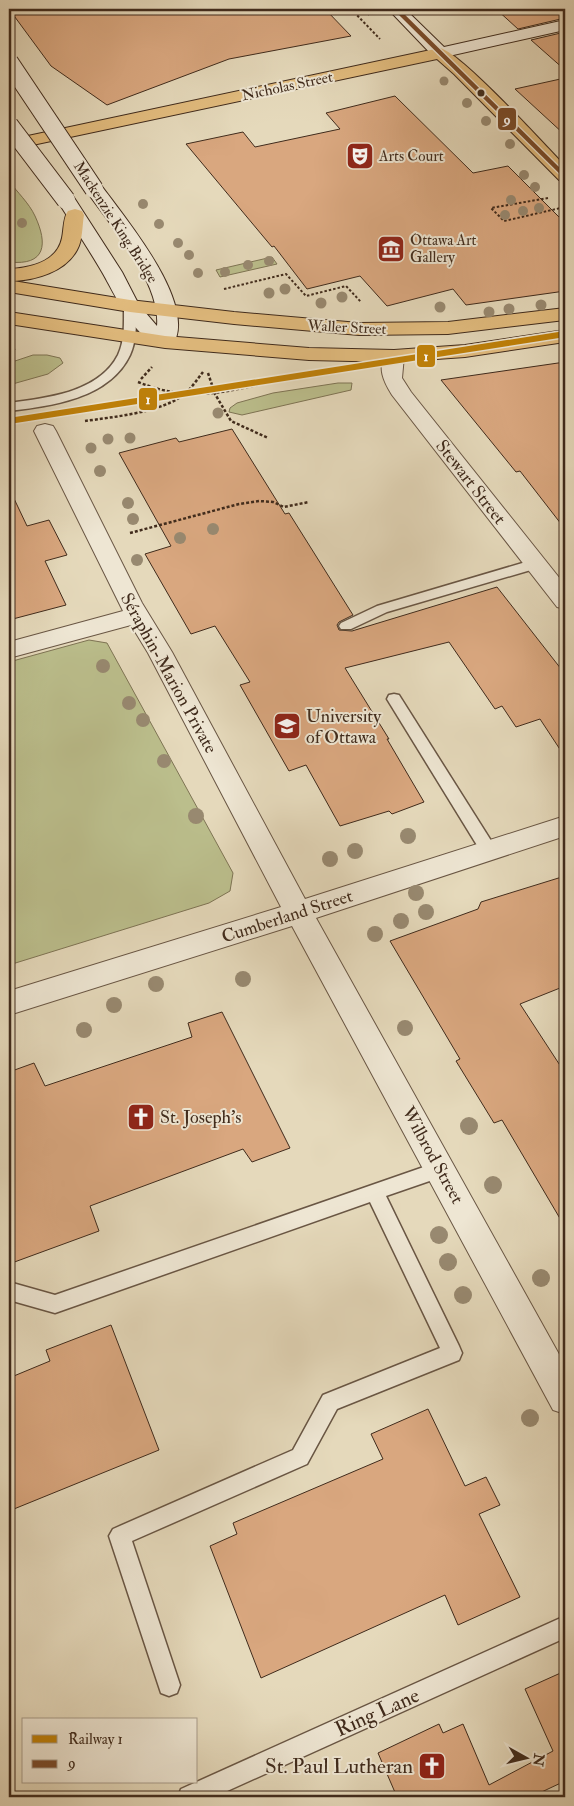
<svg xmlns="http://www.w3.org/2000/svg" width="574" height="1806" viewBox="0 0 574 1806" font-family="'IM FELL Double Pica',serif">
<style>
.green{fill:#bbbe8c;stroke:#7e7454}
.building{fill:#d9a77f;stroke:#402b1c}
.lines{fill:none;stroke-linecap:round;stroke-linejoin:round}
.lane-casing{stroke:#695644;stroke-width:3}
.street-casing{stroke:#695644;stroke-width:2}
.secondary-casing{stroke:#402b1c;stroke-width:2}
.primary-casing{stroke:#402b1c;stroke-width:2}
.path-far1{stroke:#402b1c;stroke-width:2;stroke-dasharray:2.5 2;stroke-linecap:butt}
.path{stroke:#402b1c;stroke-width:2.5;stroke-dasharray:3 2;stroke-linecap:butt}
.lane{fill:#eee6d3;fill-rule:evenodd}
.street{fill:#eee6d3;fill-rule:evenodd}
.secondary{fill:#eee6d3;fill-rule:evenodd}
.primary{fill:#e2bc7e;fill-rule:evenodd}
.secondary-bridge-casing{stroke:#402b1c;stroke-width:20;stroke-linecap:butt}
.secondary-bridge{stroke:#eee6d3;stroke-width:18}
.bus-1-casing{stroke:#eee6d3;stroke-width:7}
.bus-1{stroke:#7a4b2a;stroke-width:4.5}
.rail-1-casing{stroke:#eee6d3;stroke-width:9}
.rail-1{stroke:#c08108;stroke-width:6}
.tree{fill:#988970}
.bus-dot{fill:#402b1c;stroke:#eee6d3;stroke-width:2}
.labels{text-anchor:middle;stroke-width:4;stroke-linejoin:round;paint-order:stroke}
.far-street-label{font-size:15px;fill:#402b1c;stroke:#eee6d3}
.far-poi-label{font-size:15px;fill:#402b1c;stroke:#eee6d3;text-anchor:start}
.street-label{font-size:18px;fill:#402b1c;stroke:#eee6d3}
.poi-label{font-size:18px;fill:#402b1c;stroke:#eee6d3;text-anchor:start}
.near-street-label{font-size:21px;fill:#402b1c;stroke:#eee6d3}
.near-poi-label{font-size:21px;fill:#402b1c;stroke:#eee6d3;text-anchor:end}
.line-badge{stroke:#eee6d3;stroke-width:2}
.badge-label{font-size:14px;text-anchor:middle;font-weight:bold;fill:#fff}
</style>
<rect width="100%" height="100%" fill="#e5d9bb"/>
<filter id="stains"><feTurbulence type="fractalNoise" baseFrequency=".004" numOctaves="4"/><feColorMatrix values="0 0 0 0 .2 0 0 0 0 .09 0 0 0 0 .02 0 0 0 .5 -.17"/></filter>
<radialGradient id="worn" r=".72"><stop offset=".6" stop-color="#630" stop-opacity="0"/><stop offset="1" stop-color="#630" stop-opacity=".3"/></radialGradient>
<!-- green -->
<g class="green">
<path d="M9,181C17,192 29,203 35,216C48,244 46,266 9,262Z"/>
<path d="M272,257L277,264L220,277L216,270Z"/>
<path d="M33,355H47L60,358L63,363L48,374L9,385V363Z"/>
<path d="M338,383H352L351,390L242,415L229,412L230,408L237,403L273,393Z"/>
<path d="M89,640L107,643L233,873L230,891L209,903L9,965V662Z"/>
</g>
<!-- building -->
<g class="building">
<path d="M9,9H325L351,36L229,59L107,105L51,66Z"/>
<path d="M496,9H565V18L518,29Z"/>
<path d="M565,32V70L531,40Z"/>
<path d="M565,78V135L515,89Z"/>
<path d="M395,96L473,173L508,166L565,223V291L466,305L453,289L387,306L360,276L307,289L274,246L272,247L186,144L243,132L255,147L340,129L326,113Z"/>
<path d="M565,362V529L520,471L516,472L441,380Z"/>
<path d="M232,429L285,514L289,513L353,615L339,622L337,625L339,630L352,631L497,587L565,674V757L540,719L516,727L502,706L495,709L449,642L345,668L389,739H387L424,802L392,814L389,811L340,826L306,765L289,771L240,685L250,682L215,626L191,634L145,554L171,546L119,453L176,438L179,442Z"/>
<path d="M9,488L27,526L49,520L67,555L45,561L66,605L9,620Z"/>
<path d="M565,876V986L520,1004L565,1073V1227L502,1120L494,1123L456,1061L460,1059L390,941L478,909L481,902Z"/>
<path d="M222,1012L290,1148L252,1162L243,1149L90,1206L99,1231L9,1264V1072L34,1063L45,1086L192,1037L188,1023Z"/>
<path d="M111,1325L159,1450L9,1511V1378L50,1361L46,1350Z"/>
<path d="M428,1409L465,1486L486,1477L500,1505L479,1514L520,1597L458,1625L445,1595L261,1678L210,1546L237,1534L233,1523L383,1459L371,1434Z"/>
<path d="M565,1671V1781L531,1797H397L378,1753L439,1724L443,1733L463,1724L489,1785L553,1751L525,1689Z"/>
</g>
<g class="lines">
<!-- lane casing -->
<g class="lane-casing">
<g id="lane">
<path d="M130,302L136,306C136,322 137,340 130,355C109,399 51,406 9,411V403C45,398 99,393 118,355C125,340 124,323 124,306Z"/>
<path d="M536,559L541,561L543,564L541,567L387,612L351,629H341L339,626L341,623L377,606Z"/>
<path d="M394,694L399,695L495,847L497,851L495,855L489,857L483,855L387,699L389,695Z"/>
<path d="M441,1161L447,1163L450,1169L447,1175L386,1196L459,1346L462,1353L459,1360L337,1409L307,1464L132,1541L180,1685L177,1693L169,1696L161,1693L109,1536L113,1529L293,1450L323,1395L440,1348L370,1202L55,1313L9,1300V1282L55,1295Z"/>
<path d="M565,1616V1638L214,1797H178L181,1789Z"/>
</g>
</g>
<!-- street casing -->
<g class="street-casing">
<g id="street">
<path d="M394,350L401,352L404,356L402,378L411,392L565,585V609L557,607L392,395C384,382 376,367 387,352Z"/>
<path d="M45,424L53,426L56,431L142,603L172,652L305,899L565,816V836L316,918L565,1365V1414L553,1410L292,926L9,1015V991L281,907L148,653L131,625L9,658V642L123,611L34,431L37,426Z"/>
</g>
</g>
<!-- secondary casing -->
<g class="secondary-casing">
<g id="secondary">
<path d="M388,9H405L444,47L565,20V30L440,58L434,57Z"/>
<path d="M94,183L101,185C124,217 200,306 172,346C141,354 115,294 102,272C88,248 72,224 57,200L59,196L66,194L73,196L122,272L139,305L157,326C161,281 109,224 85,189L87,185Z"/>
</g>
</g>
<!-- primary casing -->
<g class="primary-casing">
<g id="primary">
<path d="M440,48C461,53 545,145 565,166V181L559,180L454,74L437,59L9,150V140Z"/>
<path d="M75,209L82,211L84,215C82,226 83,240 77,250C65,272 36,280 13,281L130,300L234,312L359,323L448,322L565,308V320L448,334L359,335L234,324L130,312L9,292V269C30,268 57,262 62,238C64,229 63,218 68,211Z"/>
<path d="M9,312L165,336L309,348L394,350L465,345L565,330V342L465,357L394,362L309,360L165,348L9,324Z"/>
</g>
</g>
<!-- path-far1 -->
<g class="path-far1">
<path d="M351,9L380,39"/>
<path d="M362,9L369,15"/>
<path d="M548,198L491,208L504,221L565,207"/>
<path d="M224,289L286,274L306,296L346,286L361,302"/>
</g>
<!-- path -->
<g class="path">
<path d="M9,354L16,347"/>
<path d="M208,373L215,394L231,421L268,438"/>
<path d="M141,379L152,367"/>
<path d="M138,382C192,404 226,391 280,380"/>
<path d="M85,421C113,417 155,413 179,398C189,392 196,381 203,372"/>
<path d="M130,533L239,504L259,501L273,502L284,507L309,502"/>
</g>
<!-- lane -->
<use href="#lane" class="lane"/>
<!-- street -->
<use href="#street" class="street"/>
<!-- secondary -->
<use href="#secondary" class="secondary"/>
<!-- primary -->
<use href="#primary" class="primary"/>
<!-- secondary-bridge casing -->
<g class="secondary-bridge-casing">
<g id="secondary-bridge">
<path d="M9,62L94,189"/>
<path d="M9,125L66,200"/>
</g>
</g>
<!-- secondary-bridge -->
<use href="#secondary-bridge" class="secondary-bridge"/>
<!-- bus-1 casing -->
<g class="bus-1-casing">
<path id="bus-1" d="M396,9L565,176"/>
</g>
<!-- bus-1 -->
<use href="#bus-1" class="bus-1"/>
<!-- rail-1 casing -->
<g class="rail-1-casing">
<path id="rail-1" d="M9,421L565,334"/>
</g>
<!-- rail-1 -->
<use href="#rail-1" class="rail-1"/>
</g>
<!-- trees -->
<g class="tree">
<circle cx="444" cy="81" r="4.5"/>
<circle cx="467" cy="103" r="5"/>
<circle cx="486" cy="121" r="5"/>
<circle cx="510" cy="144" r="5"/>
<circle cx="524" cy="175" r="5"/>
<circle cx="535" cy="187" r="5"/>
<circle cx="511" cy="200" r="5"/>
<circle cx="143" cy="204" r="5"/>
<circle cx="539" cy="208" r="5"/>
<circle cx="523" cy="211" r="5"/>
<circle cx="505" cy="215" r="5"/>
<circle cx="22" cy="223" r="5"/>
<circle cx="159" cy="224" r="5"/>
<circle cx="178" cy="243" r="5"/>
<circle cx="189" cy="255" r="5"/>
<circle cx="269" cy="261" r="5"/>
<circle cx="248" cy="265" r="5"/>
<circle cx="225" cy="272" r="5"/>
<circle cx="198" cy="273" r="5"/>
<circle cx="285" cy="289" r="5.5"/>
<circle cx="269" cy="293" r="5.5"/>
<circle cx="342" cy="297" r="5.5"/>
<circle cx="321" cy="303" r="5.5"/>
<circle cx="541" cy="305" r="5.5"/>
<circle cx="440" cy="307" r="5.5"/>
<circle cx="509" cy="309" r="5.5"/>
<circle cx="489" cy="312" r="5.5"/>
<circle cx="218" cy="413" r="5.5"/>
<circle cx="130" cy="438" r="5.5"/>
<circle cx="108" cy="439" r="5.5"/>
<circle cx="91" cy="448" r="5.5"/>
<circle cx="100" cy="471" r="6"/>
<circle cx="128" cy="503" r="6"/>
<circle cx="133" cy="519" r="6"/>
<circle cx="213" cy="529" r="6"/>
<circle cx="180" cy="538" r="6"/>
<circle cx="137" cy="560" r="6"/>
<circle cx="103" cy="666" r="7"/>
<circle cx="129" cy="703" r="7"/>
<circle cx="143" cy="720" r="7"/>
<circle cx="164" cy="761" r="7"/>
<circle cx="196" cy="816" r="8"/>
<circle cx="408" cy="836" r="8"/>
<circle cx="355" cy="851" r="8"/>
<circle cx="330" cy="859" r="8"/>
<circle cx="416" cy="893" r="8"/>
<circle cx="426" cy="912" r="8"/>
<circle cx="401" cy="921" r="8"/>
<circle cx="375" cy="934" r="8"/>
<circle cx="243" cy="979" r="8"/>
<circle cx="156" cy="984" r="8"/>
<circle cx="114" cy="1005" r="8"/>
<circle cx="405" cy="1028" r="8"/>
<circle cx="84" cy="1030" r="8"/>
<circle cx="469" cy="1126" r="9"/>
<circle cx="493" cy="1185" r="9"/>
<circle cx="439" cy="1235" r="9"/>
<circle cx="448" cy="1262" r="9"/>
<circle cx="541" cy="1278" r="9"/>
<circle cx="463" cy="1295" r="9"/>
<circle cx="530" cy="1418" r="9"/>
</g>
<!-- icons -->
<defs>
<g id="theatre-square" transform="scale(1.4375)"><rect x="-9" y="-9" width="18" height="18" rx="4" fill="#8f2418" stroke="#eee6d3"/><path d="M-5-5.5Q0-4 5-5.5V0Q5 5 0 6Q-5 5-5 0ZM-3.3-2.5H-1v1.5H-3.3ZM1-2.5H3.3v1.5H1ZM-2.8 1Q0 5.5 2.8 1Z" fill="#fff"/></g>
<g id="museum-square" transform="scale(1.4375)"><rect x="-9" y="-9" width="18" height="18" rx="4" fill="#8f2418" stroke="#eee6d3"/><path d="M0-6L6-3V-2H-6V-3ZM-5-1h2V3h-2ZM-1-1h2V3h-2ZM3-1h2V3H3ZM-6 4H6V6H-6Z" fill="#fff"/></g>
<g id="university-square" transform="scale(1.4375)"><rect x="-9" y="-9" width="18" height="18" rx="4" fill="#8f2418" stroke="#eee6d3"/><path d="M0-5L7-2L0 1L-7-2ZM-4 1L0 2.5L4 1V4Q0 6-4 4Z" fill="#fff"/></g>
<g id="church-square" transform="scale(1.4375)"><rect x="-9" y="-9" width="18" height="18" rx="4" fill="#8f2418" stroke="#eee6d3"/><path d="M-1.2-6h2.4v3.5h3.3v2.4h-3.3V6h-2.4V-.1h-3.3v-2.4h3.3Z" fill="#fff"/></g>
</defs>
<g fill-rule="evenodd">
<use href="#theatre-square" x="360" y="156"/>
<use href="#museum-square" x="391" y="249"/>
<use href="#university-square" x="287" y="726"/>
<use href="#church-square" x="141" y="1117"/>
<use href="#church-square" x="432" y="1766"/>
</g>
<!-- markers -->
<circle class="bus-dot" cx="481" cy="93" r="4.5"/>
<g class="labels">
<!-- far-street labels -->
<g class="far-street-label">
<text transform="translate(287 86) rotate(-12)" y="5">Nicholas Street</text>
<text transform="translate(116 222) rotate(57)" y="5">Mackenzie King Bridge</text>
<text transform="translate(347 327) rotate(3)" y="5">Waller Street</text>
</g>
<!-- far-poi labels -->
<g class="far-poi-label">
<text x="379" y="161">Arts Court</text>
<text x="410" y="245">Ottawa Art<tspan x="410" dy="17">Gallery</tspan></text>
</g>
<!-- street labels -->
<g class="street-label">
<text transform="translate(471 482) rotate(52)" y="6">Stewart Street</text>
<text transform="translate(169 673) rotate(61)" y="6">Séraphin-Marion Private</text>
<text transform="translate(287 916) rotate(-18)" y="6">Cumberland Street</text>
<text transform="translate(433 1155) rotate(61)" y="6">Wilbrod Street</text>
</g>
<!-- poi labels -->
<g class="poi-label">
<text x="306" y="722">University<tspan x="306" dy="21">of Ottawa</tspan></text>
<text x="160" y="1123">St. Joseph's</text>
</g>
<!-- near-street labels -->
<g class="near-street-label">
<text transform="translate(377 1712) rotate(-24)" y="7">Ring Lane</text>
</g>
<!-- near-poi labels -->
<g class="near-poi-label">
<text x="413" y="1773">St. Paul Lutheran</text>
</g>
</g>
<g class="line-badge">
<rect x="497" y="107" width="20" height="24" rx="5" fill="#7a4b2a"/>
<rect x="416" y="344" width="20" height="24" rx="5" fill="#c08108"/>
<rect x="138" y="387" width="20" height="24" rx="5" fill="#c08108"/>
</g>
<g class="badge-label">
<text x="507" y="124">9</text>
<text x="426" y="361">1</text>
<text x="148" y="404">1</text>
</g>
<!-- margin -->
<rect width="574" height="1806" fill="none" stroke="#e5d9bb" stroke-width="30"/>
<rect x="10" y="10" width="554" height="1786" fill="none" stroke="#402b1c" stroke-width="2.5"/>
<rect x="15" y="15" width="544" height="1776" fill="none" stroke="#402b1c"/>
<!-- legend -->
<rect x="22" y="1718" width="175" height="65" fill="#eee6d3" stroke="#a89b8a"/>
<rect x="32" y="1735" width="25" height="8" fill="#c08108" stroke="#a89b8a"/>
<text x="68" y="1744" font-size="15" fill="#402b1c">Railway 1</text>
<rect x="32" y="1760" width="25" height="8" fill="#7a4b2a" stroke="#a89b8a"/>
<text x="68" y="1768" font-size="15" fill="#402b1c">9</text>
<!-- north arrow -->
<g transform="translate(526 1758) rotate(98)" stroke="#eee6d3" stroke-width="4" paint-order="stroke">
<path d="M0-4L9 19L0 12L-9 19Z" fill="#402b1c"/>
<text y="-8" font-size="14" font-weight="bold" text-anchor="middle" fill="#402b1c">N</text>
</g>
<rect width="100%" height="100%" filter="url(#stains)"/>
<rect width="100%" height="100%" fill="url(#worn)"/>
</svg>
